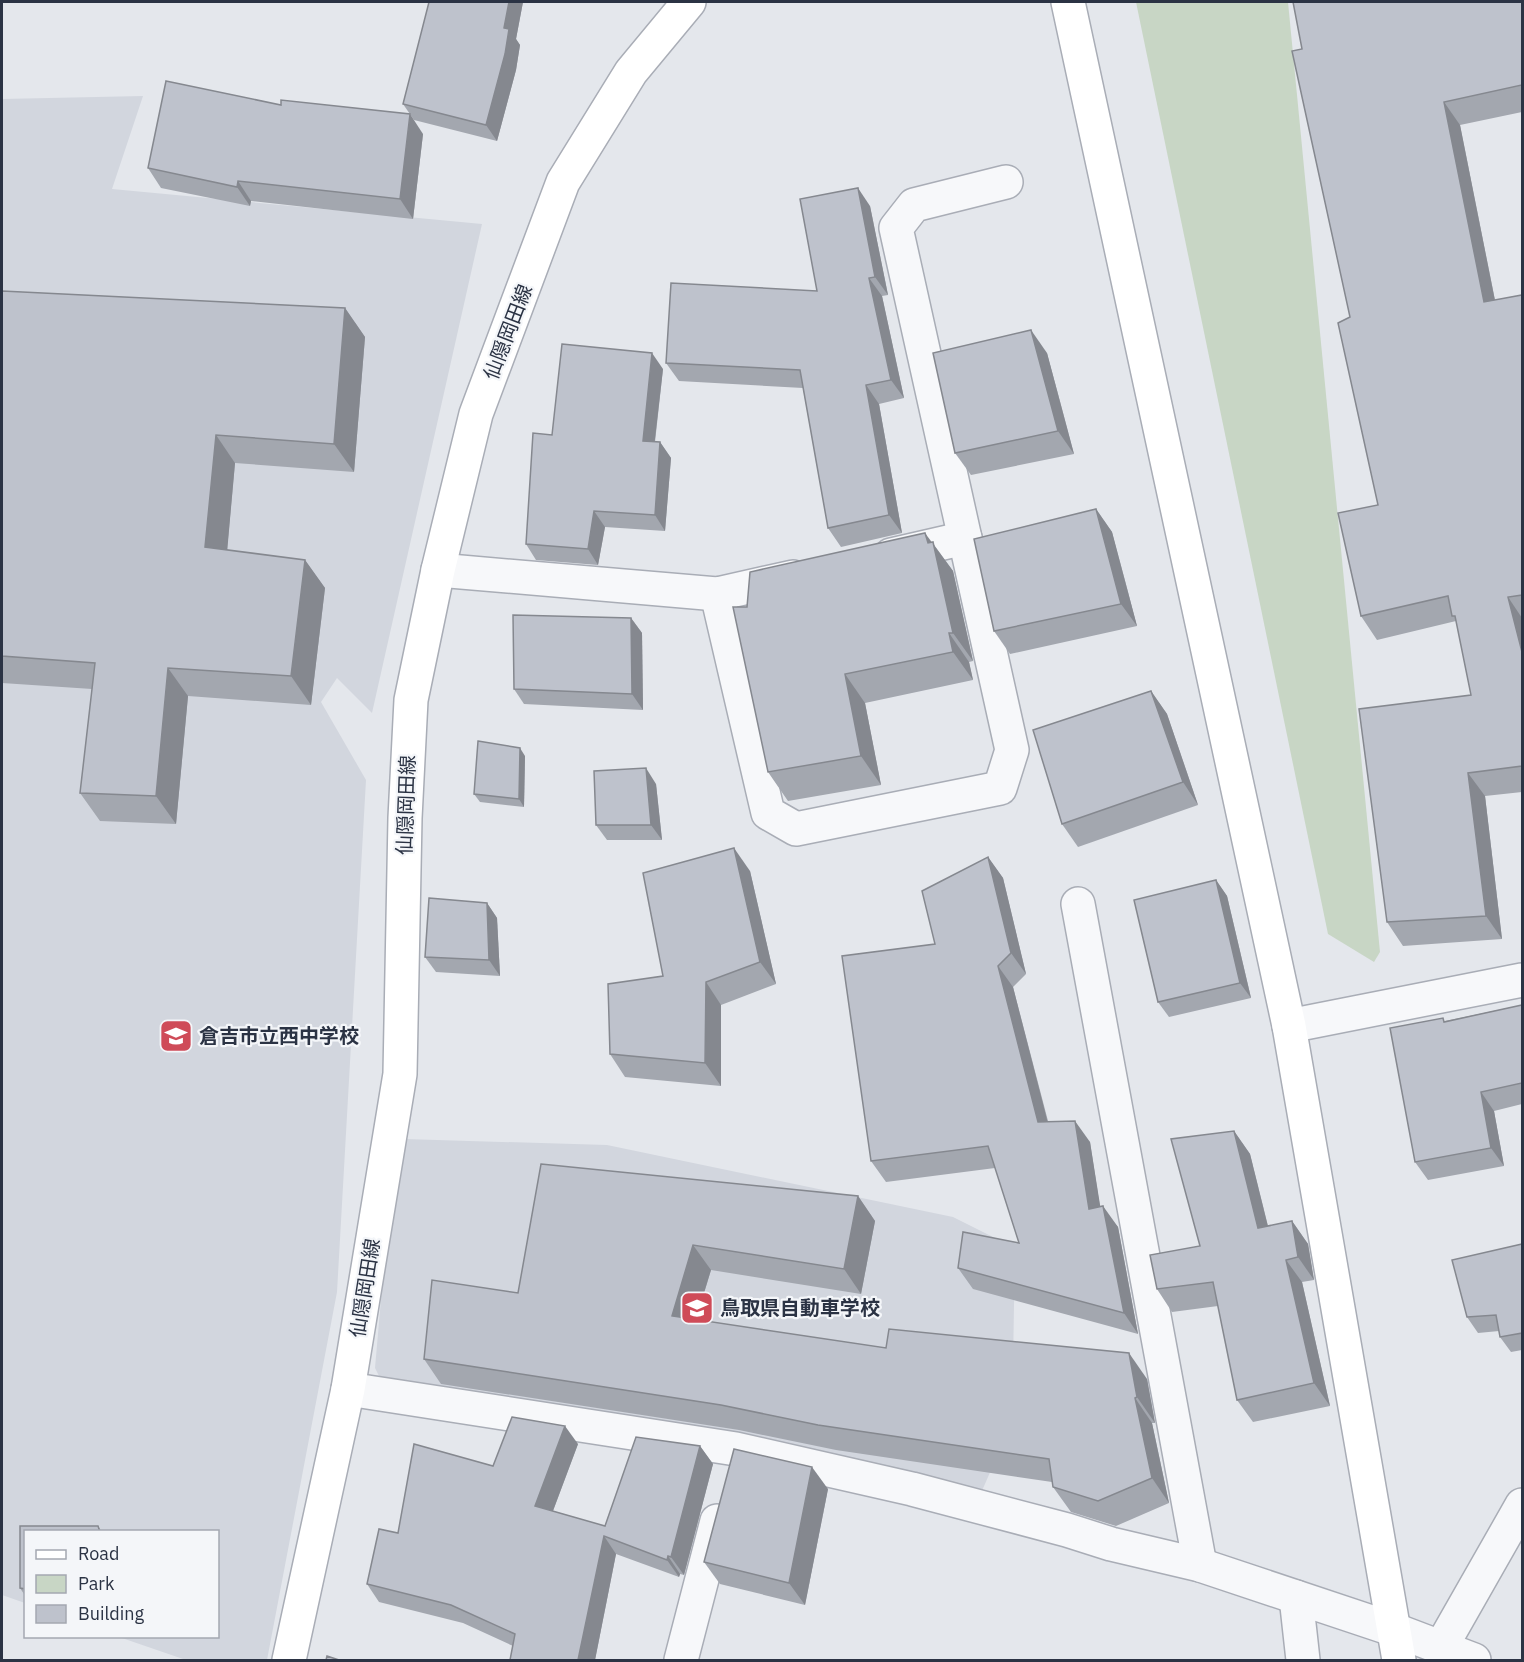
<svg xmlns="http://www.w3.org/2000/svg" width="1524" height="1662" viewBox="0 0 1524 1662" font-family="'IBM Plex Sans','Noto Sans JP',sans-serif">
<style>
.built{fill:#d2d6de}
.green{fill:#c8d6c5}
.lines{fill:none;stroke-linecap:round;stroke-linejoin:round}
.street-casing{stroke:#a9adb6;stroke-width:36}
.secondary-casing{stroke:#a9adb6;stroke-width:36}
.street{stroke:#f7f8fa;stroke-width:33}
.secondary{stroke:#fff;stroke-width:33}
.wall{fill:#a3a7af}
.shaded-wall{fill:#85888f}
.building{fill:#bec2cc;stroke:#85888f;stroke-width:1.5}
.labels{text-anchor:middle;stroke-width:4.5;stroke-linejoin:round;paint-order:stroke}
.street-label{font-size:20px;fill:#2b3344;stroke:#f4f6f9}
.poi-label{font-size:20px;font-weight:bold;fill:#2b3344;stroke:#f4f6f9;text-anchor:start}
</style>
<rect width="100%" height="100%" fill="#e4e7ec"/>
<!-- built -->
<g class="built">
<path d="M143,96L112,189L482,224L372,713L337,678L321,702L366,780L337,1292L267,1660H186L119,1637L218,1636V1532H26L25,1603L2,1595V99Z"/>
<path d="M404,1139L607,1145L953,1217L1015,1248L1012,1422L981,1493L402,1385L379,1376L375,1368L394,1150Z"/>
</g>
<!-- green -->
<path class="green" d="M1136,2H1288L1380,952L1374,962L1328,934Z"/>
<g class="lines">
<!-- street casing -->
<g class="street-casing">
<g id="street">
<path d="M891,555L965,538"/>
<path d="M438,570L717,594L793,577"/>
<path d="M717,594L768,813L796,829L1000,788L1012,750L896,228L914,205L1006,182"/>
<path d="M1078,904L1200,1565"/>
<path d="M1289,1026L1522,980"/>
<path d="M348,1389L736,1449L912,1489L1067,1530L1111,1544L1200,1565L1395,1630L1474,1660"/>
<path d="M1296,1597L1303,1660"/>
<path d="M1440,1649L1522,1505"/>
<path d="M681,1660L717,1521"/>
</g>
</g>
<!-- secondary casing -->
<g class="secondary-casing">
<g id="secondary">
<path d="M1068,2L1289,1026L1399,1660"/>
<path d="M289,1660L348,1389L400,1074L405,818L411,700L438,570L476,414L563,182L631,72L689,2"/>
</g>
</g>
<!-- street -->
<use href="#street" class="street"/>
<!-- secondary -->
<use href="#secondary" class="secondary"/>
</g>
<!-- wall -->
<g class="wall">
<path d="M428,2H523L516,39L520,45L516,70L497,141L414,120L403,104L429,3Z"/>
<path d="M1522,2V112L1460,125L1495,300L1522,295V792L1485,796L1502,939L1403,946L1387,922L1471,695L1456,621L1377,640L1361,616L1378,505L1350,317L1292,51Z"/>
<path d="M423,134L413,219L251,201L250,206L161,188L148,168Z"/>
<path d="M870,206L888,295L882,296L904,398L879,404L902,533L841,547L828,528L803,388L679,381L666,363L817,291Z"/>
<path d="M2,291L345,308L365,337L354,472L235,463L227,550L305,560L325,588L311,705L188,696L176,824L100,821L80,793L92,689L2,683Z"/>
<path d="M1047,353L1074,454L971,475L955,453Z"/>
<path d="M663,369L655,442H660L671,458L665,531L605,527L598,565L536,560L526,544L552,435Z"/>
<path d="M1096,509L1112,532L1137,626L1010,654L994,631Z"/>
<path d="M932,542L953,571L973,661L969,662L973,680L865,703L881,785L788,801L768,772Z"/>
<path d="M631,618L642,633L643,710L524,704L514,689Z"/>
<path d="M1151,691L1167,714L1198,805L1078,847L1062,824Z"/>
<path d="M525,756L524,807L480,802L474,794Z"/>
<path d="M656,784L662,840H607L596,825Z"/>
<path d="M988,857L1003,878L1026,974L1013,987L1048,1121L1090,1142L1100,1207L1118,1227L1138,1334L973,1289L958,1268L1019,1243L995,1168L886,1182L871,1161L935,944Z"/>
<path d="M750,871L776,984L721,1005V1086L625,1077L610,1054L663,976Z"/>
<path d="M1216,880L1227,896L1251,998L1169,1017L1158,1002Z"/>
<path d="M487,903L497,918L500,976L436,972L425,957Z"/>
<path d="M1522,1005V1104L1494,1111L1504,1166L1428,1180L1415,1162L1445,1021Z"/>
<path d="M1234,1131L1250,1154L1268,1226L1292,1221L1308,1244L1314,1280L1302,1282L1330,1406L1253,1422L1237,1400L1218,1306L1172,1312L1157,1289L1200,1246Z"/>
<path d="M858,1196L875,1221L861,1294L711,1270L696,1320L886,1348L1147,1379L1155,1423H1152L1169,1503L1116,1526L1071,1512L1053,1487L1052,1482L836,1450L739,1430L441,1384L424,1359L518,1293Z"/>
<path d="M1522,1244V1350L1511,1352L1500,1337L1499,1331L1478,1333L1467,1317Z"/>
<path d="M578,1444L553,1511L605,1526L700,1446L713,1464L684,1575L680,1574L679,1577L616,1554L595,1660H510L513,1646L463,1623L379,1602L367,1584L398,1533L493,1466Z"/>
<path d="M828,1489L805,1605L720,1584L704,1562Z"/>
<path d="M20,1526H98L102,1532H26V1597L20,1588Z"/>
</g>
<!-- shaded-wall -->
<g class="shaded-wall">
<path d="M509,2H523L516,39L520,45L516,70L497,141L486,125Z"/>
<path d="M1444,102L1460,125L1500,326L1484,302Z"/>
<path d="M410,114L423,134L413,219L400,199Z"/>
<path d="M238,181L251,201L250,206L237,187Z"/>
<path d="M858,188L870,206L888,295L875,277Z"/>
<path d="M869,278L882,296L904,398L891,380Z"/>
<path d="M345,308L365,337L354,472L334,444Z"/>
<path d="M1031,330L1047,353L1074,454L1058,431Z"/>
<path d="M652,353L663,369L653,456L643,441Z"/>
<path d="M866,385L879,404L902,533L889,515Z"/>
<path d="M216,435L235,463L225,575L205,547Z"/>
<path d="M660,442L671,458L665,531L655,515Z"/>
<path d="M1096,509L1112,532L1137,626L1121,604Z"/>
<path d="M594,511L605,527L598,565L588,549Z"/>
<path d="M925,533L953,571L973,661L953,633Z"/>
<path d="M305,560L325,588L311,705L291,676Z"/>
<path d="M1508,597L1522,618V652Z"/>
<path d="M631,618L642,633L643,710L632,694Z"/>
<path d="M949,633L969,662L973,680L953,652Z"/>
<path d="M168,668L188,696L176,824L156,796Z"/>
<path d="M845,674L865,703L881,785L861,756Z"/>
<path d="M1151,691L1167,714L1198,805L1183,782Z"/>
<path d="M520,748L525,756L524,807L519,799Z"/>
<path d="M646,768L656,784L662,840L651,825Z"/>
<path d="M1468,773L1485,796L1502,939L1486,916Z"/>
<path d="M734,848L750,871L776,984L760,962Z"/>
<path d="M988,857L1003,878L1026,974L1011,953Z"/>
<path d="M1216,880L1227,896L1251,998L1240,983Z"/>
<path d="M487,903L497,918L500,976L489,960Z"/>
<path d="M998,966L1013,987L1053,1143L1038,1122Z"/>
<path d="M706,982L721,1005V1086L705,1063Z"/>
<path d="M1481,1092L1494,1111L1504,1166L1491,1148Z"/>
<path d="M1075,1121L1090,1142L1104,1230L1089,1209Z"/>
<path d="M1234,1131L1250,1154L1274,1251L1258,1228Z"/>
<path d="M858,1196L875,1221L861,1294L844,1269Z"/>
<path d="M1103,1206L1118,1227L1138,1334L1124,1313Z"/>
<path d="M1292,1221L1308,1244L1314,1280L1298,1257Z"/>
<path d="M693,1245L711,1270L689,1341L672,1316Z"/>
<path d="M1286,1260L1302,1282L1330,1406L1314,1383Z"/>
<path d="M1129,1353L1147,1379L1155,1423L1137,1397Z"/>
<path d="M1135,1398L1152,1423L1169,1503L1152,1478Z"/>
<path d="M565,1426L578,1444L548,1524L535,1506Z"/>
<path d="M700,1446L713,1464L684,1575L671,1557Z"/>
<path d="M812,1467L828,1489L805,1605L789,1583Z"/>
<path d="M604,1536L616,1554L595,1660H578Z"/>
<path d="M668,1556L680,1574L679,1577L667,1560Z"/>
</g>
<!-- building -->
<g class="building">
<path d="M429,2H509L504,28L509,29L505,54L486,125L403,104Z"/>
<path d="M1293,2H1522V85L1444,102L1484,302L1522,295V595L1508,597L1522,652V766L1468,773L1486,916L1387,922L1359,709L1471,695L1455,616H1452L1448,596L1361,616L1338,513L1378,505L1338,323L1350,317L1292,51L1302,49Z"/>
<path d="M166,81L281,105V100L410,114L400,199L238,181L237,187L148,168Z"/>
<path d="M858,188L875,277L869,278L891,380L866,385L889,515L828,528L800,370L666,363L671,283L817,291L800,199Z"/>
<path d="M2,291L345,308L334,444L216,435L205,547L305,560L291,676L168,668L156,796L80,793L95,663L2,656Z"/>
<path d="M1031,330L1058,431L955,453L933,353Z"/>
<path d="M562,344L652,353L643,441L660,442L655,515L594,511L588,549L526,544L533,433L552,435Z"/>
<path d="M1096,509L1121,604L994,631L974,539Z"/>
<path d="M925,533L928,543L933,542L953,633H949L953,652L845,674L861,756L768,772L733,607H747L750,572Z"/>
<path d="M513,615L631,618L632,694L514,689Z"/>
<path d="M1151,691L1183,782L1062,824L1033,730Z"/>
<path d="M478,741L520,748L519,799L474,794Z"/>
<path d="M646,768L651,825H596L594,771Z"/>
<path d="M734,848L760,962L706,982L705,1063L610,1054L608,984L663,976L643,873Z"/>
<path d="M988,857L1011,953L998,966L1038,1122L1075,1121L1089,1209L1103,1206L1124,1313L958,1268L963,1232L1019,1243L988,1146L871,1161L842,956L935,944L922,891Z"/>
<path d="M1216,880L1240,983L1158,1002L1134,900Z"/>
<path d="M429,898L487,903L489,960L425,957Z"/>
<path d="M1522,1005V1083L1481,1092L1491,1148L1415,1162L1390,1028L1443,1018L1444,1022Z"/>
<path d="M1234,1131L1258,1228L1292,1221L1298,1257L1286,1260L1314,1383L1237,1400L1213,1282L1157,1289L1150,1255L1200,1246L1171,1139Z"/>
<path d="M541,1164L858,1196L844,1269L693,1245L672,1316L886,1348L889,1329L1129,1353L1137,1397L1135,1398L1152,1478L1098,1501L1053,1487L1049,1459L818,1425L721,1405L424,1359L432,1280L518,1293Z"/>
<path d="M1522,1244V1333L1500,1337L1496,1315L1467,1317L1452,1260Z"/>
<path d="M512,1417L565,1426L535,1506L605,1526L636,1437L700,1446L671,1557L668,1556L667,1560L604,1536L578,1660H510L515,1634L451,1605L367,1584L379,1529L398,1533L414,1444L493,1466Z"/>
<path d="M734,1449L812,1467L789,1583L704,1562Z"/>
<path d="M20,1526H98L100,1532H26V1589L20,1588Z"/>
<path d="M327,1656L339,1660H326Z"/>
</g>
<!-- icons -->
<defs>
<g id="school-square" transform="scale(1.725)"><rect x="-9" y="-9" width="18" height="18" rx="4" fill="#cf4b58" stroke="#f4f6f9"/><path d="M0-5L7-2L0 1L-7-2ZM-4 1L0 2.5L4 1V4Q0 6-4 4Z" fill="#fff"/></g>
</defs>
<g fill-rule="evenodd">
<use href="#school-square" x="176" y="1036"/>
<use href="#school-square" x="697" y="1308"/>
</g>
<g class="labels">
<!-- street labels -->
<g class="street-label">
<text transform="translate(508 332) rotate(-69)" y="7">仙隠岡田線</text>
<text transform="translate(406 805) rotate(-88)" y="7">仙隠岡田線</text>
<text transform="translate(365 1288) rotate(-81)" y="7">仙隠岡田線</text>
</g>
<!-- poi labels -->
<g class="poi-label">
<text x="199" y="1043">倉吉市立西中学校</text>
<text x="720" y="1315">鳥取県自動車学校</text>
</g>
</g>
<!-- border -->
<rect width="1524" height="1662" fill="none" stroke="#2b3344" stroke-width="6"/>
<!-- legend -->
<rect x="24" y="1530" width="195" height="108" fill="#f4f6f9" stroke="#a4a8b1" stroke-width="1.5"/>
<rect x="36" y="1550" width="30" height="9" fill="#ffffff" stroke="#a4a8b1" stroke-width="1.5"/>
<text x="78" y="1560" font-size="18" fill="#2b3344">Road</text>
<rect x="36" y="1575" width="30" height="18" fill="#c8d6c5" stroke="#a4a8b1" stroke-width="1.5"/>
<text x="78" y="1590" font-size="18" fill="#2b3344">Park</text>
<rect x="36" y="1605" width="30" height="18" fill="#bec2cc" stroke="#a4a8b1" stroke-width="1.5"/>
<text x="78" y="1620" font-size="18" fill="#2b3344">Building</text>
</svg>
